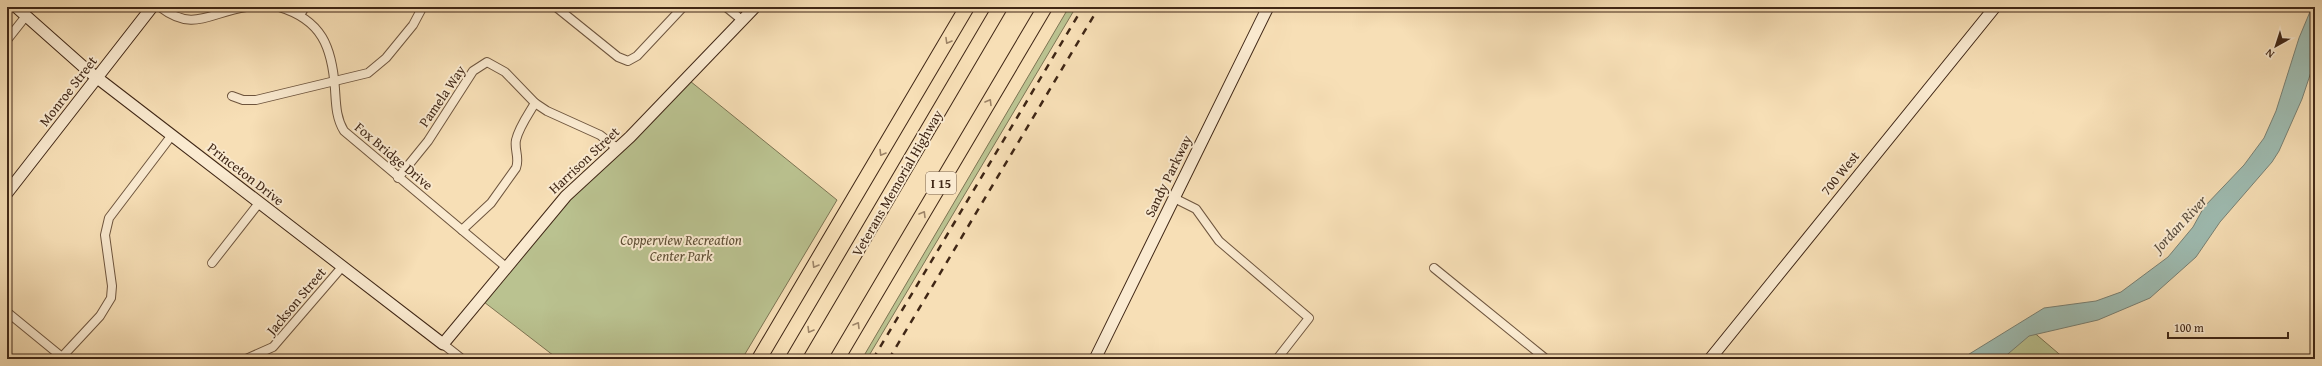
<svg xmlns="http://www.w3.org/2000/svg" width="2322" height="366" viewBox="0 0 2322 366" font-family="'Gentium Book Plus',serif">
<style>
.green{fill:#bac290;stroke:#7d7453}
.water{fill:#9ebcb2;stroke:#788074}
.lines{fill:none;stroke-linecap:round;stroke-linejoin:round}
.street-casing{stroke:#6e553e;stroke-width:10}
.secondary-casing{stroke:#402716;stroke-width:13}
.highway-casing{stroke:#402716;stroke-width:16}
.street{stroke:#faead0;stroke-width:8}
.secondary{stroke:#faead0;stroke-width:11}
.highway{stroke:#f7dfb6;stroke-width:14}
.rail{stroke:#402716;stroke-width:2.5;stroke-dasharray:7 7;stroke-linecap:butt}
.oneway{stroke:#9c8366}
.labels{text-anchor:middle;stroke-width:4;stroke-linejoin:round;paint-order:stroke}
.shield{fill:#faead0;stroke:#78624e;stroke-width:1}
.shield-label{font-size:13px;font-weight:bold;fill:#402716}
.street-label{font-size:14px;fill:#402716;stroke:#faead0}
.park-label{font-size:14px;font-style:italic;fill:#5e4e34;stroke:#faead0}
.water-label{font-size:15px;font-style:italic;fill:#584c3d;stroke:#faead0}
</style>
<rect width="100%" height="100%" fill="#f7dfb6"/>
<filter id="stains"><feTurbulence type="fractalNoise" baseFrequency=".005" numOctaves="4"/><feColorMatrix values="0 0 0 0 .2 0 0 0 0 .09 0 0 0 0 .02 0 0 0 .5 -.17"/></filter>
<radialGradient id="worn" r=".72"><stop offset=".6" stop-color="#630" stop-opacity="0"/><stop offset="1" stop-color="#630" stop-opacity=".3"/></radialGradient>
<!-- green -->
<g class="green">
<path d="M1069,7H1076L867,359H862Z"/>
<path d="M690,81L837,200L742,359H558L484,302L568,201L619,155Z"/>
<path d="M2031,330L2065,359H1967Z"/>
</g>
<!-- water -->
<path class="water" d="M2312,7H2315V60L2302,99L2279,151L2272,162L2220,222L2196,257L2150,298L2098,320L2029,336L2002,359H1935L1966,356L2044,308L2096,301L2121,292L2168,257L2193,227L2204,207L2244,165L2264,138L2276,111L2299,38Z"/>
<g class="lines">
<!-- street casing -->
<g class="street-casing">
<g id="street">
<path d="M160,7C194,33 210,12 246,7"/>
<path d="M279,7C322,20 332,47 335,89C336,104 336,118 344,131L506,267"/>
<path d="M556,7L618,57L628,61L637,56L683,7"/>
<path d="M726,7L742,20"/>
<path d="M300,15L305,7"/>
<path d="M7,40L26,16"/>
<path d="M232,96L243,100H256L368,73L386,58L413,25L421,10L419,7"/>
<path d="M398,178L428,141L473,71L487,62L505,72L535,103L547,111L600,135L618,149"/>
<path d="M1174,198L1196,209L1219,241L1309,318L1277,359"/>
<path d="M462,230L491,203L516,168C520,158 514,150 516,140C519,127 528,115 535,103"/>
<path d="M212,263L259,203"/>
<path d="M1434,268L1546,359"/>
<path d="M7,312L62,357"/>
<path d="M443,344L462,359"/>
<path d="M60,359L100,316L111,298L112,286L105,235L109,218L172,135"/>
<path d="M246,359L273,347L342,267"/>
</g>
</g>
<!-- secondary casing -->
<g class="secondary-casing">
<g id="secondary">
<path d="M16,7L87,70L443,344L566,196L630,137L755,7"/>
<path d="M7,193L152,7"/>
<path d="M1095,359L1268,7"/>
<path d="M1710,359L1995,7"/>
</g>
</g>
<!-- highway casing -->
<g class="highway-casing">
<g id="highway">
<path d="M759,359L967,7"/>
<path d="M793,359L1000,7"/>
<path d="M837,359L1045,7"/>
</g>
</g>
<!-- street -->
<use href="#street" class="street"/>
<!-- secondary -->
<use href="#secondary" class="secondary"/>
<!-- highway -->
<use href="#highway" class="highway"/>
<!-- rail -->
<g class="rail">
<path d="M873,359L1083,7"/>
<path d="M889,359L1099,7"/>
</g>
</g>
<!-- one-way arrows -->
<defs><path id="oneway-chevron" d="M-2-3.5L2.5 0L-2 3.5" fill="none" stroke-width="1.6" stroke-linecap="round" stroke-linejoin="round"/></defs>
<g class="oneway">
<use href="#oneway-chevron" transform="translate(948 41) rotate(120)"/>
<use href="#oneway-chevron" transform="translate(989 102) rotate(-59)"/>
<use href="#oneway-chevron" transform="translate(882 153) rotate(121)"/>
<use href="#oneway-chevron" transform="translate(923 214) rotate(-59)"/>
<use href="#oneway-chevron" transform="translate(815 265) rotate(121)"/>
<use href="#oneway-chevron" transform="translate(857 325) rotate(-59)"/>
<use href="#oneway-chevron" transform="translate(810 330) rotate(121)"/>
</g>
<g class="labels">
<!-- shield labels -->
<rect class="shield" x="926" y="172" width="30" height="22" rx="3"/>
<g class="shield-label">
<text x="941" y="188">I 15</text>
</g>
<!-- street labels -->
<g class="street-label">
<text transform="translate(68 91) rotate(-52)" y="5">Monroe Street</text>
<text transform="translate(442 96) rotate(-56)" y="5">Pamela Way</text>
<text transform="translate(394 156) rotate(40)" y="5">Fox Bridge Drive</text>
<text transform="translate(584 160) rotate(-43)" y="5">Harrison Street</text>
<text transform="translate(1840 173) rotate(-51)" y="5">700 West</text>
<text transform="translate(246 174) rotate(38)" y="5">Princeton Drive</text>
<text transform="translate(1168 176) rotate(-64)" y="5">Sandy Parkway</text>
<text transform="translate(897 183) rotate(-60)" y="5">Veterans Memorial Highway</text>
<text transform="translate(296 301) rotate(-50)" y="5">Jackson Street</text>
</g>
<!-- park labels -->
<g class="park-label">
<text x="681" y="245">Copperview Recreation<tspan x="681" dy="16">Center Park</tspan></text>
</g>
<!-- water labels -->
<g class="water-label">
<text transform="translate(2180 224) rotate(-47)" y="5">Jordan River</text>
</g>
</g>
<!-- margin -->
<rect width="2322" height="366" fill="none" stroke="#f7dfb6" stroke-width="24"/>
<rect x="8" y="8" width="2306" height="350" fill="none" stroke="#402716" stroke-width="2"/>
<rect x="12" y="12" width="2298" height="342" fill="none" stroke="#402716"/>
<!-- north arrow -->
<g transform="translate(2276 46) rotate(219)" stroke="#faead0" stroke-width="3" paint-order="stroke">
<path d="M0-3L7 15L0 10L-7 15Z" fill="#402716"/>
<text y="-6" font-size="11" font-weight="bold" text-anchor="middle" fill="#402716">N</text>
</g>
<!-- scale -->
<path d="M2168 332v6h120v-6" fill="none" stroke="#402716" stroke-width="2"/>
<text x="2174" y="332" font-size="12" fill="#402716" stroke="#faead0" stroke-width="3" paint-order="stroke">100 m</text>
<rect width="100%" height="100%" filter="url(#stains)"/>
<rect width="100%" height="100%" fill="url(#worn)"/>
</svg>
